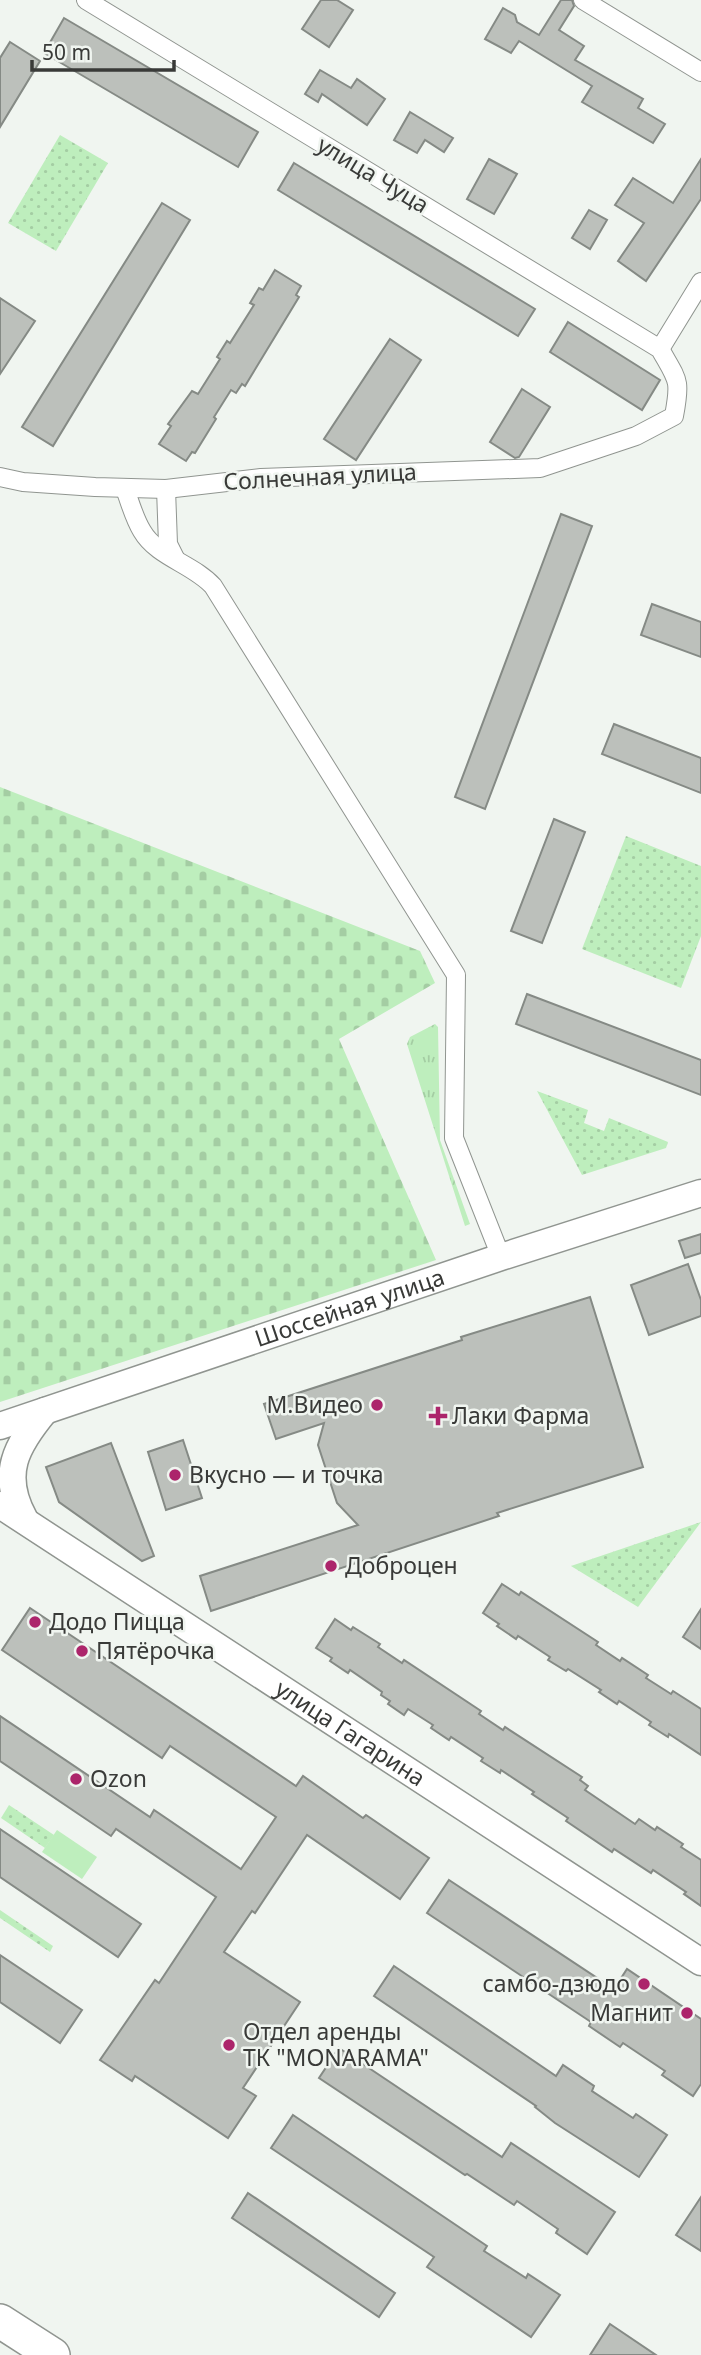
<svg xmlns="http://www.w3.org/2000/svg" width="701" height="2355" viewBox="0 0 701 2355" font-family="'Noto Sans',sans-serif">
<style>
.grass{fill:url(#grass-tufts)}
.cemetery{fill:url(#cemetery-stones)}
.park{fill:url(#park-dots)}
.garden{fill:#beeebd}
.building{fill:#bcc0bb;stroke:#858a85;stroke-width:2}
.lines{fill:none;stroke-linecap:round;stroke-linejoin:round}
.street-casing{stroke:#909590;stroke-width:20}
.secondary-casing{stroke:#909590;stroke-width:29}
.highway-casing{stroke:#909590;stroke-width:36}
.street{stroke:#fff;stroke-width:18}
.secondary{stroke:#fff;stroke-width:26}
.highway{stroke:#fff;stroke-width:33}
.poi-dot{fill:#ac256b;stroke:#f0f5f0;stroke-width:2.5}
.labels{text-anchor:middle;stroke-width:5;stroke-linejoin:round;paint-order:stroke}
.street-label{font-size:23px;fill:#393a38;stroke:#f0f5f0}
.poi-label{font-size:23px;fill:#393a38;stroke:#f0f5f0;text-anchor:start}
</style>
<defs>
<pattern id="grass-tufts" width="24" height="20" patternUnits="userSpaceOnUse" patternTransform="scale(1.75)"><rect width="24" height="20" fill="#beeebd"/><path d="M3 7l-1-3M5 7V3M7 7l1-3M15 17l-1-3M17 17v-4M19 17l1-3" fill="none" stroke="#a4cda3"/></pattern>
<pattern id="cemetery-stones" width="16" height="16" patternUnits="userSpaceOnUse" patternTransform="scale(1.75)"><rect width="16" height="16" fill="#beeebd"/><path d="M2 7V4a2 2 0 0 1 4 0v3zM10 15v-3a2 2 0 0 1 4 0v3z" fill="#a4cda3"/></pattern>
<pattern id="park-dots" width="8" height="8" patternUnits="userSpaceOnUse" patternTransform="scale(1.75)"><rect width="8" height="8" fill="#beeebd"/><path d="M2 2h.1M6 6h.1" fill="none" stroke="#a4cda3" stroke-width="1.8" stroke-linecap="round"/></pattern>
</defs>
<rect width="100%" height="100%" fill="#f0f5f0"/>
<!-- grass -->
<path class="grass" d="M435,1024L438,1027L440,1140L470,1224L465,1226L407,1044L410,1037Z"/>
<!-- cemetery -->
<path class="cemetery" d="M0,787L420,951L435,983L339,1039L436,1260L0,1402Z"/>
<!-- park -->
<g class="park">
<path d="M60,135L108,163L56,251L8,223Z"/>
<path d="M626,836L701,866V936L681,988L582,949Z"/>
<path d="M537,1091L588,1110L584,1123L604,1131L609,1118L668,1142L666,1148L582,1175Z"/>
<path d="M701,1522L638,1607L571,1566Z"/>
<path d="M9,1805L54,1835L45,1848L1,1818Z"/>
<path d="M0,1910L53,1946L50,1952L0,1918Z"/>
</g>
<!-- garden -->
<path class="garden" d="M57,1830L97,1857L82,1879L42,1852Z"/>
<!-- building -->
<g class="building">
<path d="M321,0H337L353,10L329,47L302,29Z"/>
<path d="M561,0H572L574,6L559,30L584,46L575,60L643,99L638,108L665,124L653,143L582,102L592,86L519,41L511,53L485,39L503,8L515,15L517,22L539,35Z"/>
<path d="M64,18L258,132L238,167L44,53Z"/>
<path d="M10,42L40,61L0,127V58Z"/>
<path d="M320,70L351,88L357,79L385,99L367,125L322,94L318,102L305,94Z"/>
<path d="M410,112L453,138L444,152L425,140L417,153L394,140Z"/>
<path d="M489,159L517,174L494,214L467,199Z"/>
<path d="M701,159V199L646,281L618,261L644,223L615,205L633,178L673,203Z"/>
<path d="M294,163L535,309L518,336L278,190Z"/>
<path d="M162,203L190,220L53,446L22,427Z"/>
<path d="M589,210L607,220L590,249L572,238Z"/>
<path d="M275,270L301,286L296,295L299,297L245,386L242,384L236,393L231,390L214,417L216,419L195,453L192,452L186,461L159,444L171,426L168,424L192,391L198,394L220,359L217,357L227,341L230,343L254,305L250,303L259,288L263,290Z"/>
<path d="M0,298L35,321L0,374Z"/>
<path d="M568,322L660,380L642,410L550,352Z"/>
<path d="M390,339L421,360L356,460L324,439Z"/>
<path d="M522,389L550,407L519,457L515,458L490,442Z"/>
<path d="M561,514L592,526L485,809L455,797Z"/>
<path d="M652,604L701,622V657L641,635Z"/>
<path d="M614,724L701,758V793L602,754Z"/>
<path d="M554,819L585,832L542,943L511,931Z"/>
<path d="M527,994L701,1060V1095L516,1024Z"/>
<path d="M701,1234V1253L685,1258L679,1241Z"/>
<path d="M688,1264L701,1300V1316L649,1335L631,1285Z"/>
<path d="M590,1297L643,1467L497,1513L499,1516L211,1611L200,1576L358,1525L337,1503L318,1445L324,1423L276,1439L264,1404L462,1340L461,1337Z"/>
<path d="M183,1440L202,1498L166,1510L148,1452Z"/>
<path d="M111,1443L154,1556L142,1561L59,1502L46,1467Z"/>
<path d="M502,1584L519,1595L521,1592L598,1642L596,1645L620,1661L622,1658L648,1675L646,1678L671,1694L673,1691L701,1709V1755L669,1734L668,1737L649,1725L651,1722L619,1701L617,1704L599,1692L601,1690L568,1669L566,1671L548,1660L550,1657L518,1636L516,1639L497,1626L499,1624L483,1613Z"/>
<path d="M30,1608L296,1786L303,1776L363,1818L366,1815L429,1858L400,1899L307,1835L255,1913L252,1911L224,1952L300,2002L243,2088L256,2096L228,2138L135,2076L132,2081L100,2060L155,1980L159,1983L216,1897L116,1829L111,1836L0,1761V1716L150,1817L154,1810L241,1869L276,1817L170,1746L162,1758L2,1650Z"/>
<path d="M701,1609V1649L683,1637Z"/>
<path d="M335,1619L351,1630L353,1627L380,1644L378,1647L402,1663L404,1660L481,1711L479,1714L503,1730L505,1727L582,1777L580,1780L588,1786L585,1790L635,1824L639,1819L655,1830L657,1827L683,1844L681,1847L701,1860V1906L684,1894L686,1892L653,1870L651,1873L614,1849L612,1852L566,1821L568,1818L532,1794L534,1792L501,1770L500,1773L481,1761L483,1758L451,1737L449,1740L431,1728L433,1725L408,1709L404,1715L388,1704L390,1701L381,1695L382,1692L350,1670L348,1673L330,1661L332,1658L316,1648Z"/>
<path d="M0,1829L141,1924L118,1957L0,1877Z"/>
<path d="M449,1880L614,1989L627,1969L701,2019V2084L693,2096L662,2075L665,2071L623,2043L620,2047L589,2026L591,2022L427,1913Z"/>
<path d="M0,1955L82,2010L60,2043L0,2002Z"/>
<path d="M394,1966L556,2076L563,2065L594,2086L592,2091L633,2118L636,2114L667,2135L639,2177L555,2123L535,2107L536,2106L374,1996Z"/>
<path d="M339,2048L502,2157L511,2143L615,2212L587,2254L556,2233L558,2229L517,2201L514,2205L467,2174L465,2175L319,2078Z"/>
<path d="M293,2115L487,2246L484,2251L526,2278L528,2274L560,2295L531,2337L427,2267L434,2257L271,2148Z"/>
<path d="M248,2193L395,2293L379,2317L232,2218Z"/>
<path d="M701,2197V2251L676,2235Z"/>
<path d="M610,2324L656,2355H590Z"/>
</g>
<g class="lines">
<!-- street casing -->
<g class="street-casing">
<g id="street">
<path d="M583,0L701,72"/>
<path d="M660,349L701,282"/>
<path d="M0,477L23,482L95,487L166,489L261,478L540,468L636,436L674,416C681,379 678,381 660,349L86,0"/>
<path d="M125,489C130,502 134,518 142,531C157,557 193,564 213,586L456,975L454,1138L501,1257"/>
<path d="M166,489L168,544L175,558"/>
</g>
</g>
<!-- secondary casing -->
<g class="secondary-casing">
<g id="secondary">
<path id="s1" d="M0,1426L501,1257L701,1193"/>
<path id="s2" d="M0,1505L701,1962"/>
<path d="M24,1518C0,1474 16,1446 45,1411"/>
</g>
</g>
<!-- highway casing -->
<g class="highway-casing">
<path id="highway" d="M0,2321L53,2355"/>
</g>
<!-- street -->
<use href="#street" class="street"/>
<!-- secondary -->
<use href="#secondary" class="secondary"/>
<!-- highway -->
<use href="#highway" class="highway"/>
</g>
<!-- markers -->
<g class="poi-dot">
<circle cx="377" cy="1405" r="7"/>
<path d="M434.5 1405.5h7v7h7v7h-7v7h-7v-7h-7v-7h7z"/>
<circle cx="175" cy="1475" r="7"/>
<circle cx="331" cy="1566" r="7"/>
<circle cx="35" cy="1622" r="7"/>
<circle cx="82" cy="1651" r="7"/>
<circle cx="76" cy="1779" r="7"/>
<circle cx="644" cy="1984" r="7"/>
<circle cx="687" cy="2013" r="7"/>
<circle cx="229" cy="2045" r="7"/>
</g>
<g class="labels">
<!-- street labels -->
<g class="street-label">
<text transform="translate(373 175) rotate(31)" y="8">улица Чуца</text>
<text transform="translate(320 477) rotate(-3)" y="8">Солнечная улица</text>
<text dy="8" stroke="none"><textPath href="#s1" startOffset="369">Шоссейная улица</textPath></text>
<text dy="8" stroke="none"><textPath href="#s2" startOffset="418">улица Гагарина</textPath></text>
</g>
<!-- poi labels -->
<g class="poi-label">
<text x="363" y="1413" text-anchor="end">М.Видео</text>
<text x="452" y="1424">Лаки Фарма</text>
<text x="189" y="1483">Вкусно — и точка</text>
<text x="345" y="1574">Доброцен</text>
<text x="49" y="1630">Додо Пицца</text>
<text x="96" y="1659">Пятёрочка</text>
<text x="90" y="1787">Ozon</text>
<text x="630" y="1992" text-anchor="end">самбо-дзюдо</text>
<text x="673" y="2021" text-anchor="end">Магнит</text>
<text x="243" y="2040">Отдел аренды<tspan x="243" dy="26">ТК "MONARAMA"</tspan></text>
</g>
</g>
<!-- scale -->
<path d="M32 60v10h142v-10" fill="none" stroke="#393a38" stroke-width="3.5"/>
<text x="42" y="60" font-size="21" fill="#393a38" stroke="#f0f5f0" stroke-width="5" paint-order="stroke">50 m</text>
</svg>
